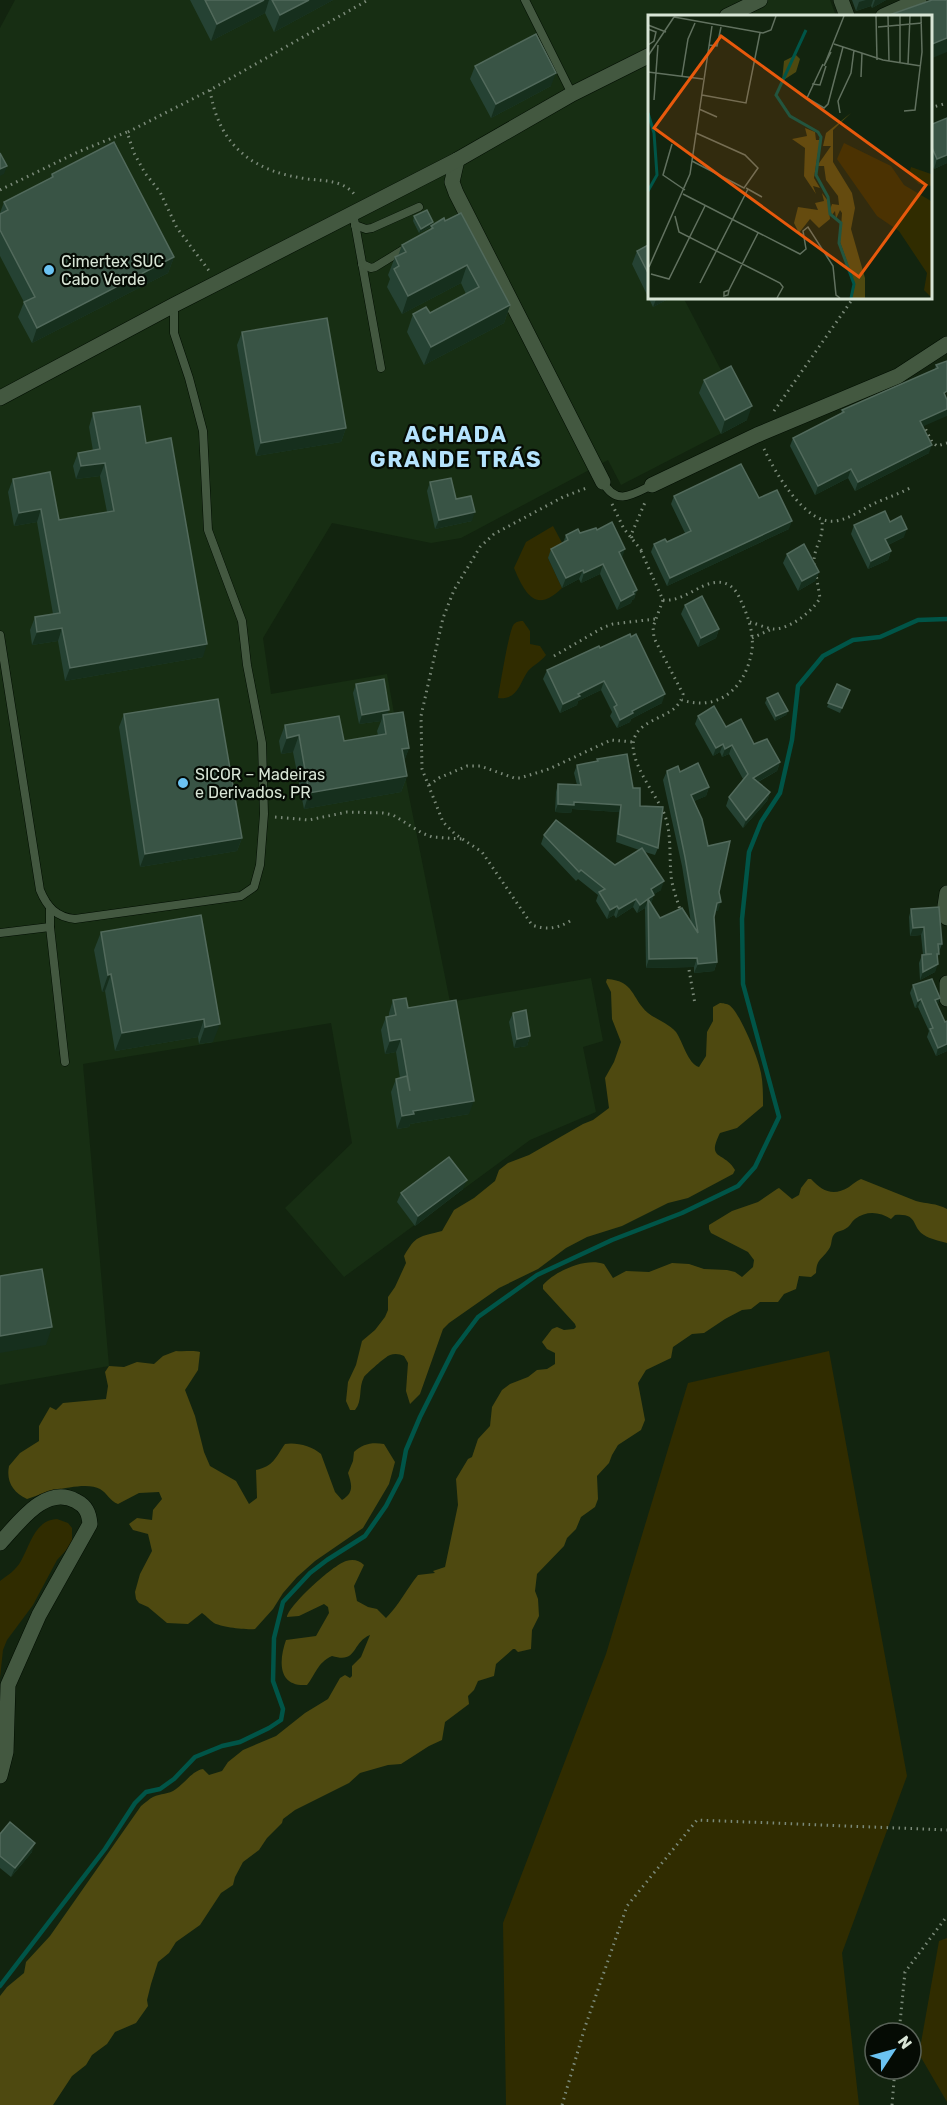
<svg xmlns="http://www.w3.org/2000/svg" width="947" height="2105" viewBox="0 0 947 2105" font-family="Rubik,sans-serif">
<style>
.built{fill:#172e13}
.green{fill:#302c00}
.forest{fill:#4e4910}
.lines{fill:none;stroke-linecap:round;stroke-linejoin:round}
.stream{stroke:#005548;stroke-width:4.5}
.service-casing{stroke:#010d00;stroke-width:9}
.minor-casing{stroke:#010d00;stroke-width:16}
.path{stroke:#7b8a79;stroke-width:3;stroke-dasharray:1.5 4.5;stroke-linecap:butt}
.service{stroke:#435840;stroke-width:8}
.minor{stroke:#435840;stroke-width:15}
.wall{fill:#254233}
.shaded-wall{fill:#162f1d}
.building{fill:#395445;stroke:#526a5c;stroke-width:1.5}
.poi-dot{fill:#6bc3f2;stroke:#050b04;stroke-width:2}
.labels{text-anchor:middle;stroke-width:4.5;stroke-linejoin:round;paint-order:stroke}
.poi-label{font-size:16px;fill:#d8e5d6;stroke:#050b04;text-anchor:start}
.district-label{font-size:22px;font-weight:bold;letter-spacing:1.5px;fill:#b5e3fd;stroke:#050b04}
.inset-river{fill:none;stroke:#005548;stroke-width:3}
.inset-road{fill:none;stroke:#61715f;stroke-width:1.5}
.view{fill:#e8590c;fill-opacity:0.15;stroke:#e8590c;stroke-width:3}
.inset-edge{fill:none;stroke:#d8e5d6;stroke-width:3}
</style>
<rect width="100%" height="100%" fill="#12240f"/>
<!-- built -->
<path class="built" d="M15,0H830L836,16H650V297H683L747,420L621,485L608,460L461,538L431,543L332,523L263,638L271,694L387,674L408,791L450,1002L591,978L603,1041L583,1047L596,1112L530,1140L344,1277L285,1208L352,1143L331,1023L83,1064L109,1366L0,1385V28Z"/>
<!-- green -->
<g class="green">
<path d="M553,526L567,552L548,558L562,588C536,614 525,594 514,568L526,542Z"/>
<path d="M523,621L530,631V644L540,646L546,655C541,662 533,665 528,671C519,684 518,700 498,698C500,687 509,629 514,624C517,621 520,621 523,621Z"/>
<path d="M829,1351L907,1776L842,1953L859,2105H506L503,1923L606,1654L688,1383Z"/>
<path d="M57,1519L68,1523L72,1528V1541L69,1547L57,1560L33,1605L7,1640L3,1650L0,1678V1581C8,1575 16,1570 21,1561C30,1545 35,1520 57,1519Z"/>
<path d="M947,1938V2102L919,2054L939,1941Z"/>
</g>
<!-- forest -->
<g class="forest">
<path d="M607,979C635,981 631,998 648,1013C657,1020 668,1023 676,1032C683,1042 688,1064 699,1067L706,1056L707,1032L713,1021V1007L720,1003C722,1003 728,1004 729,1005C740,1012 759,1060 761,1073C763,1083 763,1095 763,1106L737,1128L720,1133C706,1161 724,1151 735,1170L733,1174L688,1198L668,1203L622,1226L587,1237L566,1248L538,1269L499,1288L449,1323L443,1329L420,1394L410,1404L406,1391L408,1363L404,1356C400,1354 395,1353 390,1355C386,1356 366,1374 364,1377C358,1388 363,1400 355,1410H350L346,1401L348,1382L356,1365L362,1341L375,1330L385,1317L388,1310V1297L395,1287L406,1263L404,1256C416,1235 419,1237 442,1231L454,1210L474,1198L495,1181L499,1170L508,1163L529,1155L583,1124L593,1120L609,1108L605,1078L614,1062L621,1042L612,1019L611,992L606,982Z"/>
<path d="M808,1179H811C822,1191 833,1197 849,1187C853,1184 856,1181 861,1179L916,1201C927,1204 936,1203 947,1209V1243C940,1241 930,1239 924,1235C911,1227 919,1213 895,1215L891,1219C880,1212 867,1210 855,1219C851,1222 850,1227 845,1229C840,1232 837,1230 833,1236C831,1240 832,1245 829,1249C821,1261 817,1258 816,1273L811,1277L799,1276L796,1289L784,1294L778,1302H760L751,1309L742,1310L725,1319L704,1333L692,1334L673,1347L671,1358L646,1370L638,1383L645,1420L641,1430L618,1445L612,1455L609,1463L597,1476L598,1499L595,1507L581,1517L576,1529L567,1538L564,1546L537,1574L535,1591L538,1599L539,1616L532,1630L531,1649L518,1652L515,1649H513L496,1664L494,1676L478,1681L474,1690L468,1696L469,1704L445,1722L442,1740L429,1746L401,1764L388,1765L360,1773L349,1783L295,1810L283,1819L282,1823L267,1838L259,1850L243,1862L235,1877L233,1885L221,1893L200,1925L176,1942L169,1953L158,1962L151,1984L147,2000L148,2006L136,2023L115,2032L107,2044L92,2055L86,2065L72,2076L53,2105H0V1996L7,1987L24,1973L26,1962L50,1936L141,1806C145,1803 149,1799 153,1797C161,1793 168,1795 176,1789C185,1783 192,1771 203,1769L209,1775L222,1771L228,1762L243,1750L276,1736L305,1713L328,1699L340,1678L345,1675L350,1678L352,1676V1666L361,1657L370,1635C351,1643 358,1664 332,1656C317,1663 316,1674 307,1685C277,1687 279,1660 286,1640L316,1636L329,1613L328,1607L324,1604L299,1616L287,1617C289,1605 333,1565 346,1561C353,1559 359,1560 364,1565L354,1586L357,1601L368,1607L377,1609L386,1618C399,1605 406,1590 418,1575L435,1573L433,1571L445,1567L458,1505L456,1479L468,1459L472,1457L478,1439L490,1426L492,1407L502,1390L510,1384L528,1377L537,1370L547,1369L555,1364V1353L547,1349L542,1342L552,1329L557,1327L564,1330L574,1329L576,1327L575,1324L543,1289V1285C555,1271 586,1257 604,1264L613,1278L626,1271L649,1272L672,1263L689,1264L704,1269L727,1270L735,1272L742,1277L753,1267L754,1260L748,1252L711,1233L709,1229V1225L732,1211L758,1202L777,1189L779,1188L792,1199L799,1195L801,1188Z"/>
<path d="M176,1351C184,1352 193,1350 200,1352L198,1370L185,1390L195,1416L204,1452L210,1466L236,1481L249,1504L257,1498L256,1470C274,1466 275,1458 285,1444C296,1442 312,1446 321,1454L335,1492L342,1500C354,1493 352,1485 348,1473L353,1461L354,1452C363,1444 371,1442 384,1444L395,1462L389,1484L363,1528L315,1561L297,1577L283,1593L273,1609L255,1629C246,1630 221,1627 214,1623C209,1620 207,1616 202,1613L188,1624L167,1623L148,1607L139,1603L136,1599L135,1592L140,1574L152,1551L148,1534L133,1530L129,1524L137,1518L152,1520L153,1510L162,1499L159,1492L139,1493L118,1504C110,1501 107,1493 100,1489C85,1480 43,1493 27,1499C13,1492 6,1482 9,1466L20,1453L39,1441V1426L50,1407L56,1410L63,1403L106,1399L108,1386L105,1372L109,1366L124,1367L137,1362L154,1364L163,1356Z"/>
</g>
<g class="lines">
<!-- stream -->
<path class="stream" d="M0,1986L105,1849L135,1803L146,1792L160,1789L174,1779L195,1757L222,1746L240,1742L269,1728L281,1720L283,1709L273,1681L274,1638L283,1602L310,1573L327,1560L365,1536L386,1506L401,1477L406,1450L420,1417L454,1349L478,1317L537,1275L612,1240L682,1213L738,1186L755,1167L779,1117L743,984L742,919L749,852L761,822L780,793L792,740L798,686L823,656L853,640L880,637L918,620L947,619"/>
<!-- service casing -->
<g class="service-casing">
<g id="service">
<path d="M525,0L572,94"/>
<path d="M353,213L381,368"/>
<path d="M355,225L366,229L372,228L419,207"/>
<path d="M362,264L371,268L375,267L406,248"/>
<path d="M603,482C616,506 632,495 652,485"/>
<path d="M0,635L40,890C47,907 56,917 75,919L241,896L254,887L260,865L264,814L262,743L247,665L242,621L208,530L203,431L189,378L174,333V305"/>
<path d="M50,908V927L65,1062"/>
<path d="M0,933L50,927"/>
</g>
</g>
<!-- minor casing -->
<g class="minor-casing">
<g id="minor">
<path d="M841,0L847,16"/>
<path d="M727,16L760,0"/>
<path d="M883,16L919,0"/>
<path d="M457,160L452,182L456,193L603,482"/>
<path d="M0,398L174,305L457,160L572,94L650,55"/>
<path d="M652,485L757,435L898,376L947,344"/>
<path d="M947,893L945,906L947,918"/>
<path d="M947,983V999"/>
<path d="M0,1543C18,1524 45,1484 76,1501C86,1506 89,1513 90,1524L39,1615L8,1685L6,1752L0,1776"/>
</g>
</g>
<!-- path -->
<g class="path">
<path d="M210,90C219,147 254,172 308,179C325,181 343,180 355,195"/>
<path d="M930,108L947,103"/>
<path d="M128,132L210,90L368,0"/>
<path d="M0,190L78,152L127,132L134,153L145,173L160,192L177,228L210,272"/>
<path d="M774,411L854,297"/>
<path d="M923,424L932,442L937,446L947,443"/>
<path d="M764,449C775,472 805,525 835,521C850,519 861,510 873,504C886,498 899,494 912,487"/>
<path d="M612,504L624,529L642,551"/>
<path d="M632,538L631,535L646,500"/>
<path d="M641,551L663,600L653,627L654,638L683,694C678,719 641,716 634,739C628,760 654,792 663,811C672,830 669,854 671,875C672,887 677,899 680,910"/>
<path d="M814,565C813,546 824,541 822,521"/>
<path d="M663,600C686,603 706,575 727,584C734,587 738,594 741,601C748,616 754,633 752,650C746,687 720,712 682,700"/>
<path d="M750,622C757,624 766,628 773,629C789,630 813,611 820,598L816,574"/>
<path d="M752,638L772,629"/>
<path d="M554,656L604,627L613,624L655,619"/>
<path d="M429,785L439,778L467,766H480L514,778H520L549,769L611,740L633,742"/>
<path d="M275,817L309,820L347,812L383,813L393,815L422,833L432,837L462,839"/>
<path d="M570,921C557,929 546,930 532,925L482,852L455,834L443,822L422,769L421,716L443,618L454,590L480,547L494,534L563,497L589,487"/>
<path d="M688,964L695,1004"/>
<path d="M899,2033L905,1972L947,1916"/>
<path d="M562,2105L585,2027L627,1906L697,1820L947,1830"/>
<path d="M892,2105L895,2069"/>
</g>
<!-- service -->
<use href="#service" class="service"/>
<!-- minor -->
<use href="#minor" class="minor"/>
</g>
<!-- wall -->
<g class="wall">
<path d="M190,0H333L274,32L265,13L211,41Z"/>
<path d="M852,0H886L872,8L871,6L856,11Z"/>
<path d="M475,66L551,86L491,118L470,79Z"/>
<path d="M930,125L947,163L934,169L930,161Z"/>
<path d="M52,174L174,257L168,273L32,343L18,317L24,302L0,256V213L4,202L50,178Z"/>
<path d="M414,216L433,222L432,226L445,221L510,305L504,323L424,365L407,332L413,314L430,313L466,294L461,283L402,314L387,287L390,279L388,275L395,257L398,256L402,245L430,230L431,227L419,233L413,221Z"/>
<path d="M650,244V297H672L653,307L632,264L637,251Z"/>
<path d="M242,332L346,428L341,442L256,456L237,345Z"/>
<path d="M936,365L946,399L923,427L929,453L855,491L848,478L815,495L790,446L793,438L841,414L842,410L935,369Z"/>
<path d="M704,380L747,420L721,434L699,393Z"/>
<path d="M93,413L146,443L203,657L65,681L58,641L32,645L30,630L35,617L53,614L37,522L14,526L8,492L13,479L59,520L107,512L100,476L76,479L73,466L78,453L93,451L89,427Z"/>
<path d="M430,482L472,521L435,529L427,491Z"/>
<path d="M674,496L759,498L789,529L667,586L651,552L654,544L667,542L685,533L671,504Z"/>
<path d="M890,522L904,537L888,545L891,551L888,560L868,569L851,534L854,525Z"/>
<path d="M597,530L622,558L637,590L634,599L632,600L631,603L617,610L600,574L581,583L579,579L562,588L548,558L551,549L563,543L566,535L580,533Z"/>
<path d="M787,554L819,572L815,581L798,591L783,563Z"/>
<path d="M685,605L719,629L716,638L698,647L681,614Z"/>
<path d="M600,648L662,703L631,719L630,722L617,728L610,716L612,712L601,690L578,701L577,705L560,713L543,679L547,670Z"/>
<path d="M356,684L388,714L409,748L404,761L407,776L401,792L304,809L293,752L281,754L279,741L285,725L344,741L378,735L377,731L381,721L359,724L353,693Z"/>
<path d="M837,684L850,690L840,713L827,707Z"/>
<path d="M767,698L788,711L786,715L775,721L765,703Z"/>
<path d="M124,714L242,838L237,851L140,867L119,727Z"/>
<path d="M698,716L726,727L754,744L780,762L777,771L758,782L770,792L767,801L743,828L726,806L729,797L743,779L729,754L722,757L720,752L713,756L695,724Z"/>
<path d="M597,759L633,788L658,848L655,855L645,852L661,890L654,894L651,903L660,918L691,923L682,866L663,780L667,771L680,772L709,787L706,796L694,801L719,892L718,911H715L714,917L717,962L714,971L694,973V967L646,968L645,908L637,913L633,907L616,918L614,915L607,919L596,901L598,895L578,879L576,881L541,844L544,835L615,865L639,850L616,842L619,812L572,809L571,813L555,812L556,792L558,784L577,785L574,773L577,765L597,761Z"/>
<path d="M911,909L942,944L939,952L935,972L920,980L919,963L922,955H923L921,935L910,936L909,917Z"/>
<path d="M201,915L213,1042L199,1044L198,1037L115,1051L105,991L102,992L94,950L101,932Z"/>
<path d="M913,985L940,998L937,1005L945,1022L947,1021V1051L936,1056L927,1037L929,1031L918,1007L915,1008L910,993Z"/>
<path d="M393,1000L408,1008L469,1114L410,1124L409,1127L397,1129L391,1092L396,1079L400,1078L396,1052L385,1054L381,1030L386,1017L389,1016V1013Z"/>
<path d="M513,1013L530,1036L527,1046L514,1048L509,1022Z"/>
<path d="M463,1189L415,1226L397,1202L401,1193Z"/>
<path d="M0,1834L32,1852L11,1877L0,1868Z"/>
</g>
<!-- shaded-wall -->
<g class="shaded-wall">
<path d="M264,0H269L265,13L211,41L217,24Z"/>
<path d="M309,0H333L274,32L280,15Z"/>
<path d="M866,0H873L871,6L856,11L859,2Z"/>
<path d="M875,0H886L872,8Z"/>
<path d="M947,38V52L930,59V45Z"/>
<path d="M556,73L551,86L491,118L496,104Z"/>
<path d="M947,155V163L934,169L937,159Z"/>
<path d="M7,166L4,174L0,176V169Z"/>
<path d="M433,222L432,226L419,233L421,229Z"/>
<path d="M174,257L168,273L32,343L37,328Z"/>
<path d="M467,265L461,283L402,314L408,296Z"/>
<path d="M657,297H672L653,307Z"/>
<path d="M510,305L504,323L424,365L431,347Z"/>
<path d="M752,406L747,420L721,434L725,420Z"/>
<path d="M947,409V416L917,429L920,421Z"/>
<path d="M346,428L341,442L256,456L261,443Z"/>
<path d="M932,445L929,453L855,491L858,482Z"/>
<path d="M105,463L100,476L76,479L81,466Z"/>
<path d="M851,469L848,478L815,495L818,486Z"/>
<path d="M41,509L37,522L14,526L19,513Z"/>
<path d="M475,512L472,521L435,529L439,520Z"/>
<path d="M792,521L789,529L667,586L670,578Z"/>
<path d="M907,529L904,537L882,548L885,539Z"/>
<path d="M625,549L622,558L619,552Z"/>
<path d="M891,551L888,560L868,569L871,561Z"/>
<path d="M603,564L600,574L581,583L584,573Z"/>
<path d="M583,570L579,579L562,588L566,578Z"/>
<path d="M819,572L815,581L798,591L802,581Z"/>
<path d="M637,590L634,599L632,600L631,603L617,610L621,601Z"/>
<path d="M62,628L58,641L32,645L37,632Z"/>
<path d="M719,629L716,638L698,647L701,638Z"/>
<path d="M207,644L203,657L65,681L70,668Z"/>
<path d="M604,681L601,690L578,701L577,705L560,713L563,704L578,694Z"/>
<path d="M665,694L662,703L631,719L630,722L617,728L620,720L632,711Z"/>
<path d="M389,710L386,720L383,715L381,721L359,724L362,715Z"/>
<path d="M788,711L786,715L775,721L776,716Z"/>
<path d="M299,735L293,752L281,754L287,738Z"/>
<path d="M723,744L720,752L713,756L716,748Z"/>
<path d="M732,745L729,754L722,757L725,749Z"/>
<path d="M409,748L403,764L402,749Z"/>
<path d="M780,762L777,771L750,786L753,778Z"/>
<path d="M407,776L401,792L304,809L309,793Z"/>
<path d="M709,787L706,796L688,804L691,795Z"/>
<path d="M770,792L767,801L743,828L746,820Z"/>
<path d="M574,802L621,805L619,812L572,809L571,813L555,812L558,804Z"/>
<path d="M242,838L237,851L140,867L145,854Z"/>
<path d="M664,881L661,890L648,898L651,889Z"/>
<path d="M654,895L651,904L648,899Z"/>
<path d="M636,899L633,907L616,918L619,909Z"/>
<path d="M648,899L645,908L637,913L640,905Z"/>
<path d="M721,902L718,911H714L717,903Z"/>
<path d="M617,906L614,915L607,919L610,910Z"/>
<path d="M924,927L921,935L910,936L913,928Z"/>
<path d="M697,958L694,967L646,968L649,959Z"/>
<path d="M717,962L714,971L694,973L698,964Z"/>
<path d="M938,964L935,972L920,980L923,972Z"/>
<path d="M111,974L105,991L102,992L108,975Z"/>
<path d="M940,998L938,1005L932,1008L935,1000Z"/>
<path d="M921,999L918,1007L915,1008L918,1001Z"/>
<path d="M204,1019L198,1037L115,1051L122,1033Z"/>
<path d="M220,1024L213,1042L199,1044L205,1027Z"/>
<path d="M530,1036L527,1046L514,1048L517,1039Z"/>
<path d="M401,1039L396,1052L385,1054L390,1041Z"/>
<path d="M947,1044V1051L936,1056L938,1048Z"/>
<path d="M474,1101L469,1114L410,1124L409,1127L397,1129L402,1116L413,1111Z"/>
<path d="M467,1180L463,1189L415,1226L418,1216Z"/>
<path d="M52,1327L46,1345L0,1353V1336Z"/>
<path d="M35,1843L32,1852L11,1877L15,1868Z"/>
</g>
<!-- building -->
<g class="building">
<path d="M205,0H264L217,24Z"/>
<path d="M272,0H309L280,15Z"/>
<path d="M932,0H947V38L930,45V16H890L889,15Z"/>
<path d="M536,34L556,73L496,104L475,66Z"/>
<path d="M947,118V155L937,159L930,143V125Z"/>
<path d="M114,142L174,257L37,328L24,302L35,297L0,230V214L8,210L4,202L53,177L52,174Z"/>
<path d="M0,153L7,166L0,169Z"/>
<path d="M427,210L433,222L421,229L414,216Z"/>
<path d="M461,213L510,305L431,347L413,314L426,307L430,313L479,287L467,265L408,296L394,269L399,266L395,257L406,252L402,245L433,228L431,226L444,218L445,221Z"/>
<path d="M650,244V277L637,251Z"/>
<path d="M327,318L346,428L261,443L242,332Z"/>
<path d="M947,361V391L944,393L947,400V409L920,421L932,445L858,482L851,469L818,486L793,438L844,412L842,410L938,368L936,365Z"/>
<path d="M731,366L752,406L725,420L704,380Z"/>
<path d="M140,406L146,443L171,438L207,644L70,668L62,628L37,632L35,617L60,613L41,509L19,513L13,479L50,472L59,520L114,511L105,463L81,466L78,453L100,449L93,413Z"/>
<path d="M741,464L759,498L777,490L792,521L670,578L654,544L665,539L667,542L691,531L674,496Z"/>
<path d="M451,478L456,499L471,496L475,512L439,520L430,482Z"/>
<path d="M885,511L890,522L901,516L907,529L885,539L891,551L871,561L854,525Z"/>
<path d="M612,522L625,549L619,552L637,590L633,592L634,594L621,601L603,564L584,573L583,570L566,578L551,549L568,540L566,535L578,529L580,533L596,528L597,530Z"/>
<path d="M804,544L819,572L802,581L787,554Z"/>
<path d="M702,596L719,629L701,638L685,605Z"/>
<path d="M630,634L631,637L636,634L665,694L632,711L633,713L620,720L614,707L617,705L604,681L578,694L580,696L563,704L547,670L599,646L600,648Z"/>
<path d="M384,679L389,710L362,715L356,684Z"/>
<path d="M837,684L850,690L842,708L828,703Z"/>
<path d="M778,693L788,711L776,716L767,698Z"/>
<path d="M218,699L242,838L145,854L124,714Z"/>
<path d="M714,706L726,727L741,719L754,744L767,739L780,762L753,778L770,792L746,820L729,797L748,774L732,745L725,749L723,744L716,748L698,716Z"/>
<path d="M403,712L409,748L402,749L407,776L309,793L299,735L287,738L285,725L339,716L344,741L386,734L383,715Z"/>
<path d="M627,754L633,788H640V806L663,807L658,848L618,834L621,805L574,802V805L558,804V784L581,785L577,765L598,761L597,759Z"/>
<path d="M698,763L709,787L691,795L702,819L708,846L730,841L719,892L721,902L717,903L714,917L717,962L698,964L697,958L649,959L648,899L640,905L636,899L619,909L617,906L610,910L599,892L605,889L581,870L579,872L544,835L556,820L615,865L642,848L664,881L651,889L654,895L648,899L660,918L682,908L698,933L685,857L667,771L678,766L680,772Z"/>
<path d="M939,907L942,944H938L939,954H937L938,964L923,972L922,955L932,954H926L924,927L913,928L911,909Z"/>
<path d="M201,915L220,1024L205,1027L204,1019L122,1033L111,974L108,975L101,932Z"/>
<path d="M932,979L940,998L935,1000L945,1022L947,1021V1044L938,1048L930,1029L933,1028L921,999L918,1001L913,985Z"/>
<path d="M406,998L408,1008L456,1000L474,1101L413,1111L414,1114L402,1116L396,1079L407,1076L410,1091L401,1039L390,1041L386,1017L396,1015L393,1000Z"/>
<path d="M526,1010L530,1036L517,1039L513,1013Z"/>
<path d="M449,1157L467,1180L418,1216L401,1193Z"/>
<path d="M42,1269L52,1327L0,1336V1276Z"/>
<path d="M10,1822L35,1843L15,1868L0,1856V1834Z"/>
</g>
<!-- markers -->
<g class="poi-dot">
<circle cx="49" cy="270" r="6"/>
<circle cx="183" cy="783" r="6"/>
</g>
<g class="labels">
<!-- poi labels -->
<g class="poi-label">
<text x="61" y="267">Cimertex SUC<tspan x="61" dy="18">Cabo Verde</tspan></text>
<text x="195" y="780">SICOR – Madeiras<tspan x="195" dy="18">e Derivados, PR</tspan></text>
</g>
<!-- district labels -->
<g class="district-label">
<text x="456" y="442">ACHADA<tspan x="456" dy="25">GRANDE TRÁS</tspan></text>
</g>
</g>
<!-- overview -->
<g transform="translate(648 15)">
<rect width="284" height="284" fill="#12240f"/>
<path d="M196,128L243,151L256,170L283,186V282L276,275L279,258L251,216L229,201L189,144ZM263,152L283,159V171L271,169L261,159Z" fill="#302c00"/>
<path d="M148,40L152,44L148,57L134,66L136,46ZM203,98L185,115V147L204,178L207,193L203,214L217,263V283H204L207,269L192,227L194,198L192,195L188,204L187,196L184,200L182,195L184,189L191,190L190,181L178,165L176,151H169L183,131H175L178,118ZM157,113L167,117L168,125H172L166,163L172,173L165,171L168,179L156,161L157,133L144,124L159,121ZM174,178L180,186L182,204L171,213L162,204L151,218L146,208L150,192L170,195L167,188L176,186Z" fill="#4e4910"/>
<path class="inset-river" d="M158,15L128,80L142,101L170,117L173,122L168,160L180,182L182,199L193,208L191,228L206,269L203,283M0,98L6,118L9,160L0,176"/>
<path class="inset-road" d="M228,1L229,45M240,1L241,46M252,1V48M26,2L115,18L123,15L128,1M0,10L18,17M230,12L274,8M0,14L8,17L6,26L0,30M186,29L235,45L273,51M61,30L69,31L73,12M183,37L176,51L196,1M0,41L26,2M175,49L159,83L176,93L180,89L195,32M260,49L262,1M0,57L55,64M34,61L40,24L47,8M213,62L214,38M164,69L172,70L178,51M54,80L98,88L112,18M6,85L10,30M51,94L69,102M256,96L267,95L274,37L273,1M192,98L190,86L203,58L206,35M24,129L15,160L37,175M44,146L96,173L110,153L97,140L48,118M98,173L114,182M35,179L152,239L158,234L155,216L160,212L185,251L188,280L192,283M27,201L31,217L132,268L135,272L129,283M1,252L42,159L64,11M3,259L21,264L57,191M52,268L100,174M81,275L110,218M81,275L80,280L76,281V277Z"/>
<path class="view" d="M73,21L278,170L211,262L6,113Z"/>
<rect width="284" height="284" class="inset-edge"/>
</g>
<!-- north arrow -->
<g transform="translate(893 2051) rotate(54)"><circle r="28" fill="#050b04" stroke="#596258" stroke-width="1.5"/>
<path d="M0-4.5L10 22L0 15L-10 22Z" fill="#6bc3f2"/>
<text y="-9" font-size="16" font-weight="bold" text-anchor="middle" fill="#d8e5d6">N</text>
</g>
</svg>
